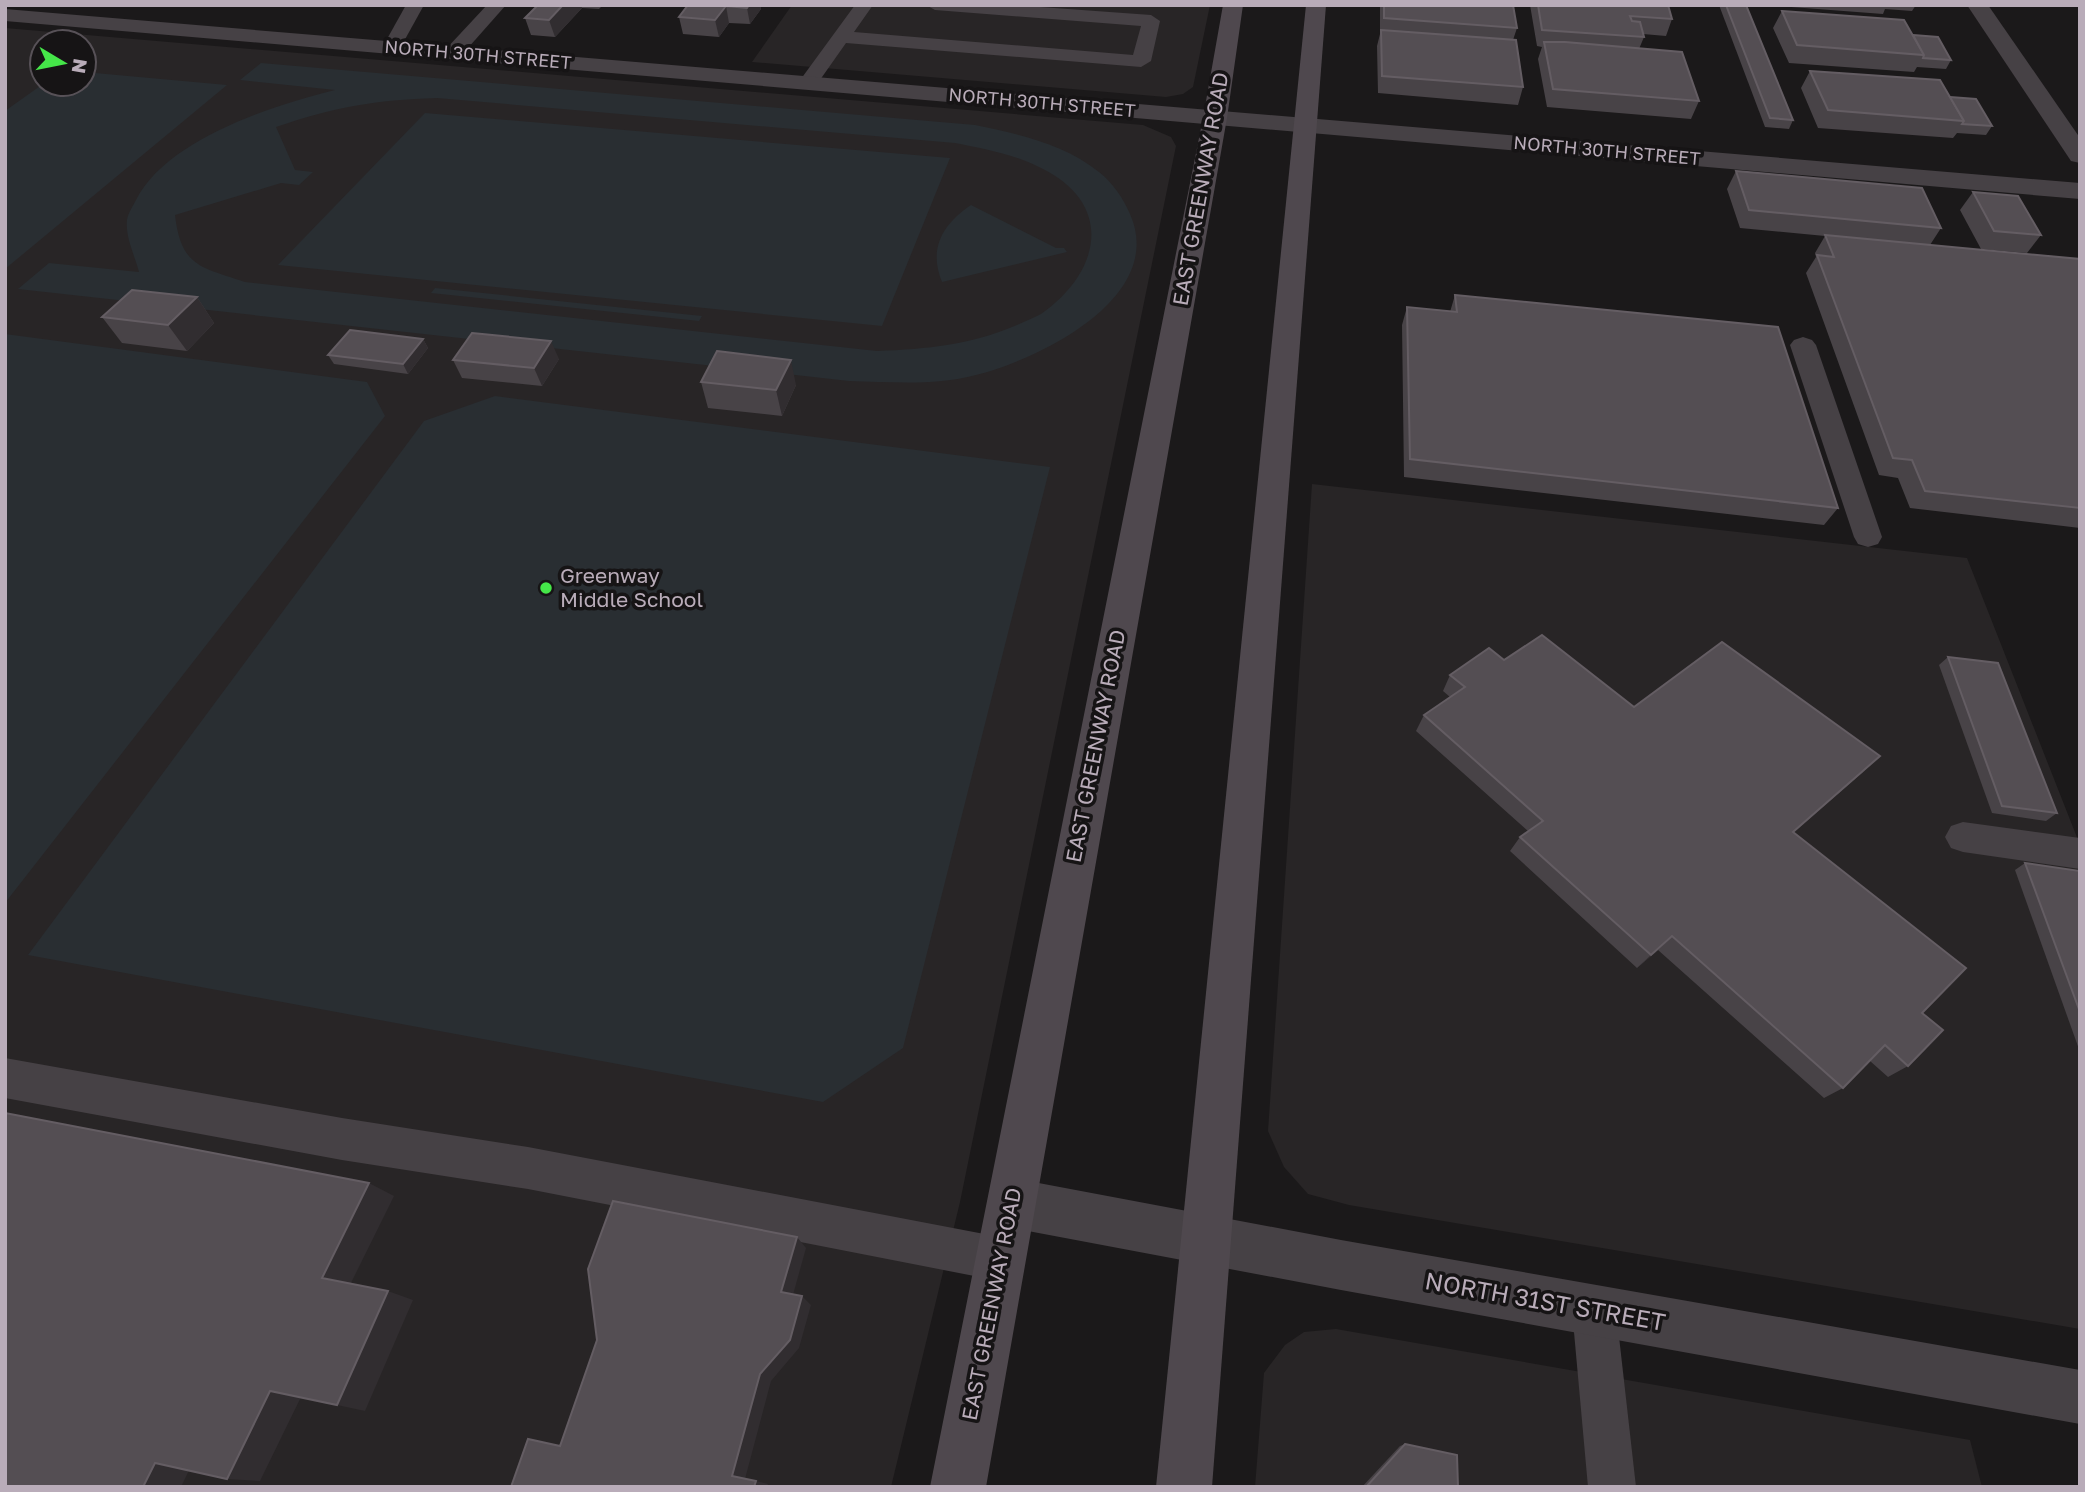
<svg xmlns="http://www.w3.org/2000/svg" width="2085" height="1492" viewBox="0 0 2085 1492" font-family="'Golos Text',sans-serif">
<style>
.built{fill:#282526;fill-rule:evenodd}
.green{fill:#292e32;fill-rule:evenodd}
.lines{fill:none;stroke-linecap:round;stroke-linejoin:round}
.service{fill:#464145;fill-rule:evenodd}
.minor{fill:#464145;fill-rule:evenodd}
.secondary{fill:#4f484e;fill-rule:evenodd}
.wall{fill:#484347}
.shaded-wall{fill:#312d30}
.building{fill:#544e53;stroke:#645d63;stroke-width:2}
.poi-dot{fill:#45e649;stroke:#161415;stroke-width:2.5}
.labels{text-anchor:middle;stroke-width:7;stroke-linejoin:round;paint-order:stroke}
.far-street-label{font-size:18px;fill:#b9acb9;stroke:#161415}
.street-label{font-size:21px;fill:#b9acb9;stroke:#161415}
.poi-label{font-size:21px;fill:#b9acb9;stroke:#161415;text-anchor:start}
.near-street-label{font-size:24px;fill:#b9acb9;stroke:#161415}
</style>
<rect width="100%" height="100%" fill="#1b191a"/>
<!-- built -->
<g class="built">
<path d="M792,5H1210L1193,87L1183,94L1166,97L752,62Z"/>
<path d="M5,28L1143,125L1171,137L1176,146L960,1202L891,1487H5ZM42,42H84V84H42Z"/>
<path d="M1312,484L1967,558L2080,845V1329L1349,1205L1308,1194L1284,1167L1268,1131Z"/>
<path d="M1336,1329L1970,1440L1982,1487H1255L1264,1373L1285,1345L1304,1332Z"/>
</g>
<!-- green -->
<g class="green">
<path d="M261,63L975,125C1018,134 1064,144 1099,172C1113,183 1123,198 1130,214C1167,297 1040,359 976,375C935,386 891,382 849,381L18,289L49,263L139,272C135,256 125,237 127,220C128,213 133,206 136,200C167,139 274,105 335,90L240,80ZM437,98L955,143C984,149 1014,154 1041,168C1115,204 1101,272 1041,314C1034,318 1025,321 1017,325C970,345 928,349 877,351L245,282C201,267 181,267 175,215L281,183L299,185L313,172L295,170L276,127C335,107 375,100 437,98Z"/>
<path d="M84,72L227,85L5,269V111L43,84H84Z"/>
<path d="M425,113L950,158L882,326L278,265Z"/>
<path d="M971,205L1056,248H1064L1067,252L942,282C928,248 943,224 971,205Z"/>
<path d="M435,288L702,316L699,321L431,293Z"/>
<path d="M5,334L367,382L385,416L5,903Z"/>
<path d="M495,396L1050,467L903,1048L823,1102L28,955L424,421Z"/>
</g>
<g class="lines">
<!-- service -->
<g class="service">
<path d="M406,5H424L398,52H384L382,48Z"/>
<path d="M487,5H506L460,57H446L443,53L446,49Z"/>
<path d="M855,5H873L854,32L1133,55L1141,26L935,10L926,5H1012L1151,15L1160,21L1151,61L1141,67L846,43L815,87H801L798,83Z"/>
<path d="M1803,337L1812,340L1816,345L1882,537L1878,544L1868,547L1858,544L1854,537L1790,345L1794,340Z"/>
<path d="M1963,822L2080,838V869L1963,852L1951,848L1945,837L1951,826Z"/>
<path d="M5,1058L342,1118L528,1147L1000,1237L1015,1244L1022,1259L1015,1274L1000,1281L528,1189L342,1160L5,1098Z"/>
<path d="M1594,1288L1610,1294L1616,1310L1636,1487H1588L1572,1310L1578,1294Z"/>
</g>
<!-- minor -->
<g class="minor">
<path d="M1967,5H1988L2080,138V163L2071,161Z"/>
<path d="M5,9L2080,183V199L5,21Z"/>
<path d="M1012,1178L1341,1240L2080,1370V1424L1341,1290L1012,1228L995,1220L987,1203L995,1186Z"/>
</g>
<!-- secondary -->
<g class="secondary">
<path d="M1223,5H1243L1227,118L986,1487H930L1203,118Z"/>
<path d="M1306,5H1326L1212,1487H1156Z"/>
</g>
</g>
<!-- wall -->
<g class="wall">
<path d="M538,5H603L599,9L582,8L555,37L531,35L525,18Z"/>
<path d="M688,5H760L761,9L750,24L729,23L719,37L683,34L679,17Z"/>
<path d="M1380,5H1513L1517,28L1513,40L1523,87L1518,105L1378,93L1377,46L1380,34Z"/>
<path d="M1530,5H1668L1672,19L1666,36L1643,34L1644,37L1639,49L1699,101L1691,119L1547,107L1538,59L1542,47L1537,46Z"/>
<path d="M1719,5H1746L1793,120L1789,129L1765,127Z"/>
<path d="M1765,5H1916L1912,11L1885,9L1883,14Z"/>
<path d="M1782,11L1913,35L1951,60L1946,69L1917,67L1914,72L1789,63L1773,28Z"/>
<path d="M1810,71L1950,97L1992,126L1986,135L1957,133L1953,138L1818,128L1801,88Z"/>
<path d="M1736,171L1941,228L1930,245L2080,259V528L1910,508L1898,478L1879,475L1806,273L1816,257L1815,253L1825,236L1740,228L1727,189Z"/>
<path d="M1973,192L2041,235L2027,253L1981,249L1960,210Z"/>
<path d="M1455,295L1838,508L1824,525L1404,477L1402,325L1407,307L1450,312Z"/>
<path d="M197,297L214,323L187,351L122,343L102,317Z"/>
<path d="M423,339L428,348L408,374L334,364L328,355Z"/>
<path d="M559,359L542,386L462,378L453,360Z"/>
<path d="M701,382L796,385L782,416L708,408Z"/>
<path d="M1948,657L2057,813L2046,821L1992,813L1939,665Z"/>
<path d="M1504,660L1634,707L1863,772L1793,832L1922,1013L1908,1066L1888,1077L1870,1061L1843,1088L1824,1098L1658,950L1637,968L1510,851L1520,837L1528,831L1416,731L1424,715L1450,697L1443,691L1450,675Z"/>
<path d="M2025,863L2080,871V1052L2015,870Z"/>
<path d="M1405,1444L1458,1487H1362L1400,1446Z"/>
</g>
<!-- shaded-wall -->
<g class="shaded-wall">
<path d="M563,5H581L582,8L555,37L549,20Z"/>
<path d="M749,5H760L761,9L750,24L747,8Z"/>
<path d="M726,6L729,23L719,37L715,20Z"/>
<path d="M197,297L214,323L187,351L168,325Z"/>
<path d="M423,339L428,348L408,374L403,364Z"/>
<path d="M551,341L559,359L542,386L534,368Z"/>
<path d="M791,360L796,385L782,416L776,390Z"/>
<path d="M1880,756L1863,772L1777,847L1793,832Z"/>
<path d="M1672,936L1658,950L1637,968L1651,955Z"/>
<path d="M369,1183L394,1196L349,1287L322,1278Z"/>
<path d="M797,1237L806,1248L791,1302L781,1292Z"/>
<path d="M388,1291L413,1300L365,1411L337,1405Z"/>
<path d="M802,1296L811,1305L799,1348L771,1381L745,1479L732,1476L760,1374Z"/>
<path d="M270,1391L301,1397L260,1481L227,1479Z"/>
<path d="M155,1463L191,1466L181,1487H143Z"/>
<path d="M756,1481L768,1484L767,1487H754Z"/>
</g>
<!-- building -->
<g class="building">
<path d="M538,5H563L549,20L525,18Z"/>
<path d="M688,5H749L747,8L726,6L715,20L679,17Z"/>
<path d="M1384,5H1513L1517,28L1384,18Z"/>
<path d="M1538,5H1668L1672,19L1630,16L1632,21L1640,22L1644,37L1542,30Z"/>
<path d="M1726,5H1746L1793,120L1770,118Z"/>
<path d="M1782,11L1904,20L1924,55L1797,45Z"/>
<path d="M1381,30L1516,40L1523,87L1382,76Z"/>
<path d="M1913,35L1938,37L1951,60L1923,58L1924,55Z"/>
<path d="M1544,42H1565L1682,52L1699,101L1553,89Z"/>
<path d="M1810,71L1940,80L1964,121L1828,110Z"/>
<path d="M1950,97L1976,99L1992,126L1962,124L1964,121Z"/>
<path d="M1736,171L1922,188L1941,228L1749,210Z"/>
<path d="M1973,192L2018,196L2041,235L1994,231Z"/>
<path d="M1825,235L2080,259V508L1925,491L1912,460L1893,458L1817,255L1834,257Z"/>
<path d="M132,290L197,297L168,325L102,317Z"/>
<path d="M1455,295L1778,327L1838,508L1410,459L1407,307L1457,312Z"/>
<path d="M350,330L423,339L403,364L328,355Z"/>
<path d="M472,333L551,341L534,368L453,360Z"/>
<path d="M717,351L791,360L776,390L701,382Z"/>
<path d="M1542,635L1634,707L1722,642L1880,756L1793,832L1966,968L1922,1013L1943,1030L1908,1066L1885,1045L1843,1088L1672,936L1651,955L1520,837L1543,821L1424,715L1465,687L1450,675L1489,648L1504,660Z"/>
<path d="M1948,657L1998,663L2057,813L2002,806Z"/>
<path d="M2025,863L2080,871V1012Z"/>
<path d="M5,1113L369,1183L322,1278L388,1291L337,1405L270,1391L227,1479L155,1463L143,1487H5Z"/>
<path d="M613,1201L797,1237L781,1292L802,1296L790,1340L760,1374L732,1476L756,1481L754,1487H511L528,1439L560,1446L597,1340L588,1269Z"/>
<path d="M1405,1444L1457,1455L1458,1487H1366Z"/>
</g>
<!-- markers -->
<circle class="poi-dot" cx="546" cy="588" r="7"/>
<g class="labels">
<!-- far-street labels -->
<g class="far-street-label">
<text transform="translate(478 55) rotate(5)" y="6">NORTH 30TH STREET</text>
<text transform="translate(1042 103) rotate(5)" y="6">NORTH 30TH STREET</text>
<text transform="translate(1607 151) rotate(5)" y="6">NORTH 30TH STREET</text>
</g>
<!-- street labels -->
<g class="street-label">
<text transform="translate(1201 189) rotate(-80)" y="7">EAST GREENWAY ROAD</text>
<text transform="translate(1096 746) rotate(-79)" y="7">EAST GREENWAY ROAD</text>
<text transform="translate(992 1304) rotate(-79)" y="7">EAST GREENWAY ROAD</text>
</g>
<!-- poi labels -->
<g class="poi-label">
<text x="560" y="583">Greenway<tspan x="560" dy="24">Middle School</tspan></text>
</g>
<!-- near-street labels -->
<g class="near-street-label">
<text transform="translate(1545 1302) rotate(10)" y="8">NORTH 31ST STREET</text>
</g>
</g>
<!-- border -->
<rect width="2085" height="1492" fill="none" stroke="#b9acb9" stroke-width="14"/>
<!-- north arrow -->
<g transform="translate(63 63) rotate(100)"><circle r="33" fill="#161415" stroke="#575157" stroke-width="2"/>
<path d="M0-5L12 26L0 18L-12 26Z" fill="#45e649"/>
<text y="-10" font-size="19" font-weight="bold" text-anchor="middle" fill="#b9acb9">N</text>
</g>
</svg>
